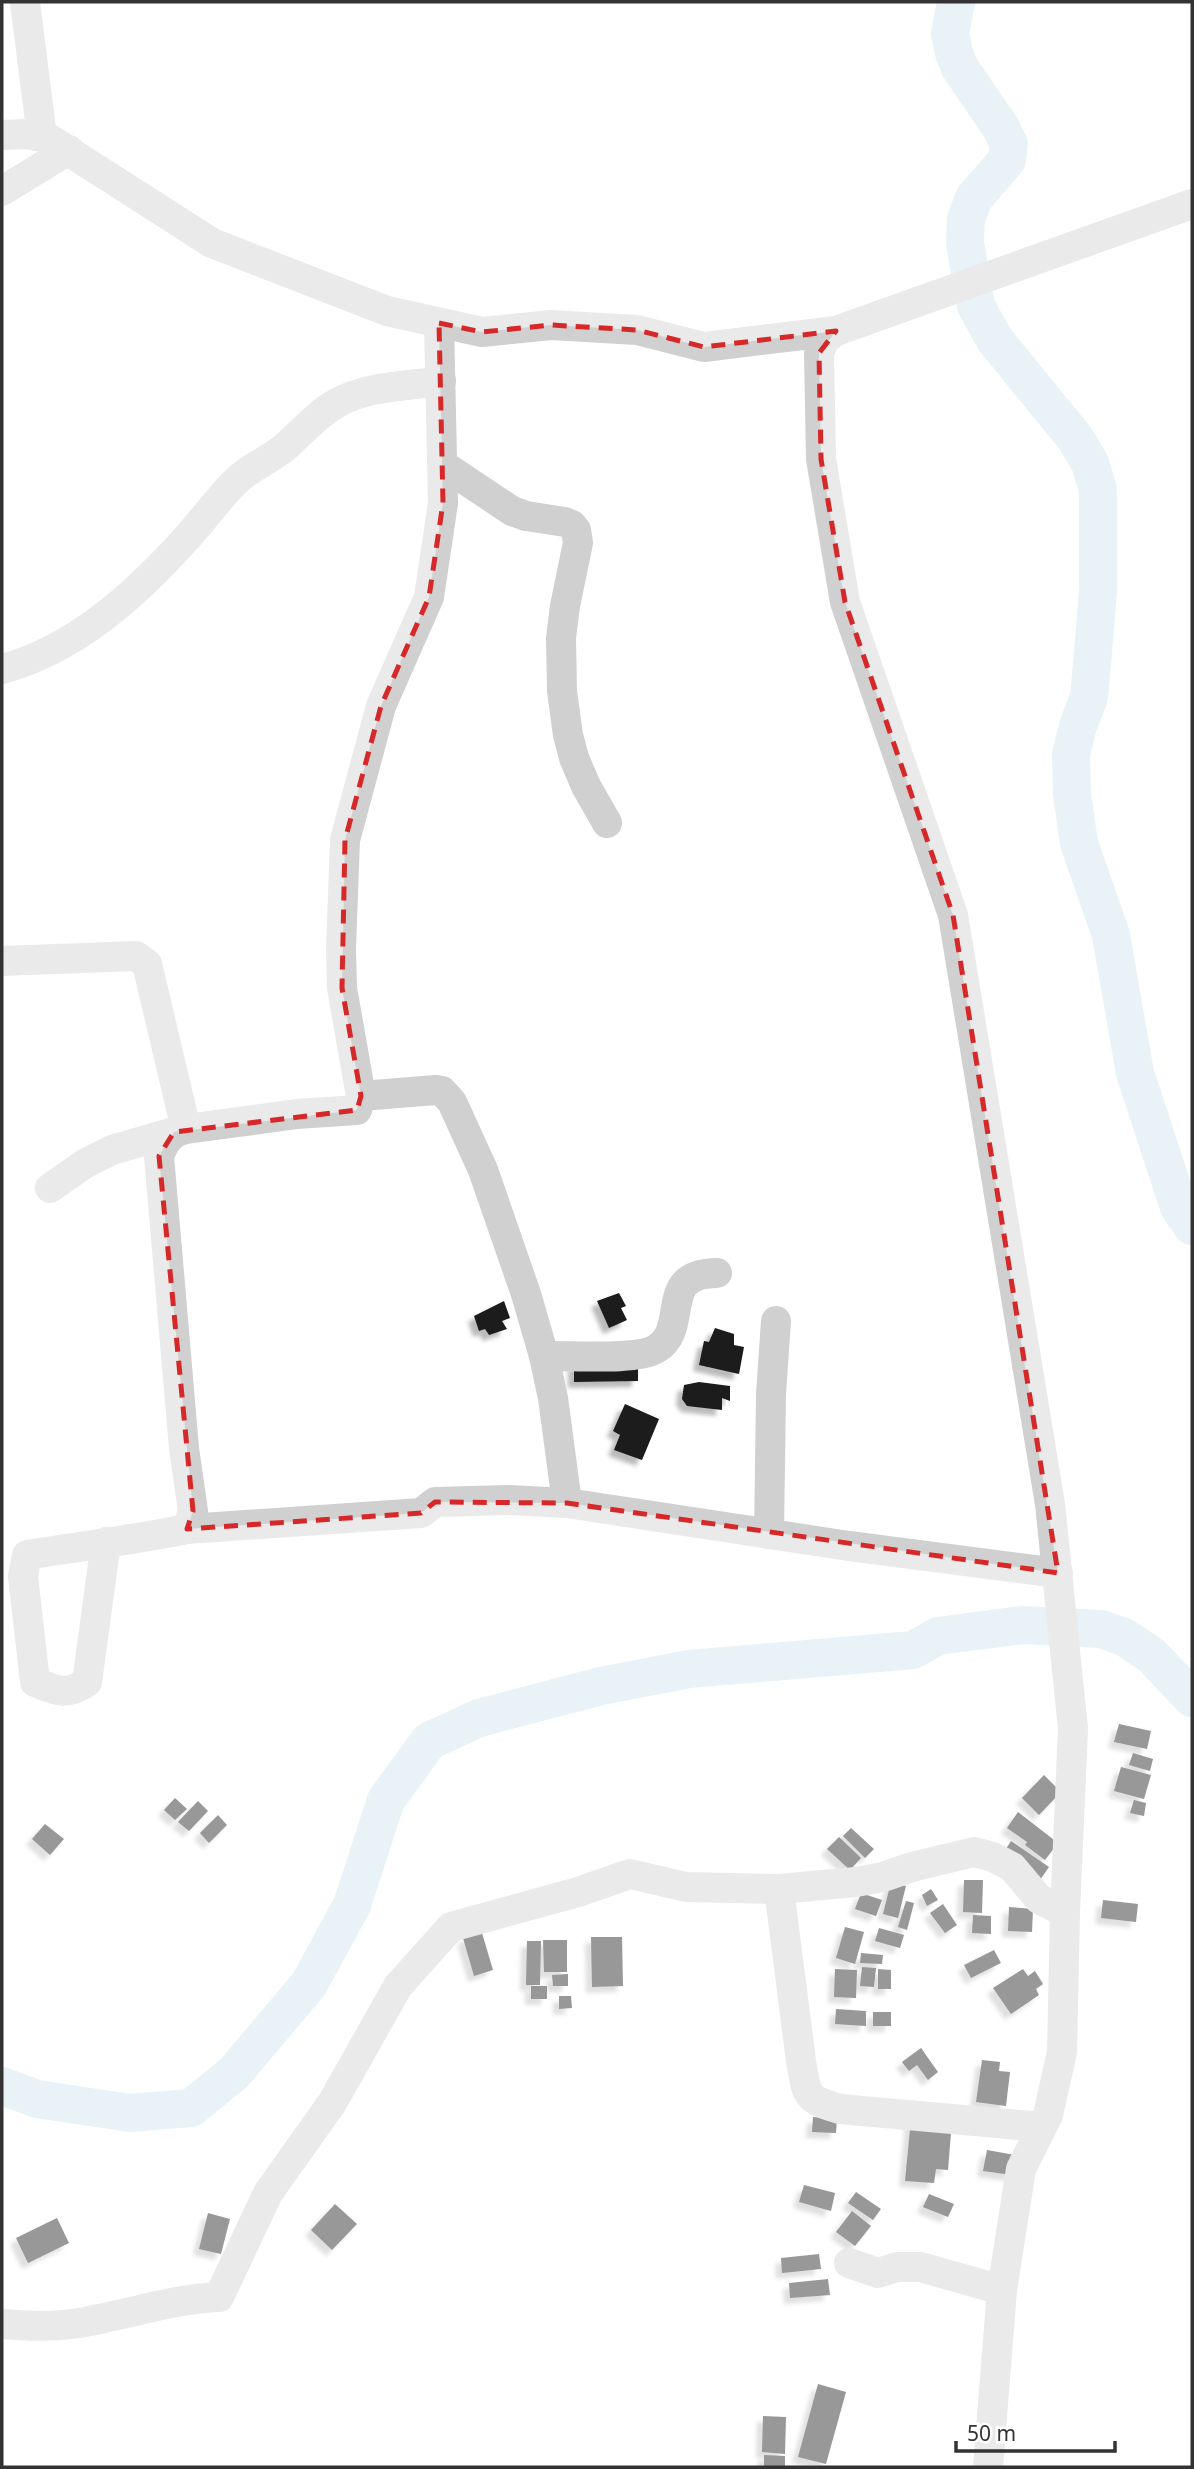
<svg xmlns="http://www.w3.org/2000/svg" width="1194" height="2469" viewBox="0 0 1194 2469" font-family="'Noto Sans',sans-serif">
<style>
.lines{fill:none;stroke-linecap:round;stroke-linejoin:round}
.river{stroke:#cfe2ee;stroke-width:38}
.building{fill:#1a1a1a;filter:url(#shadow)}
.minor{stroke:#d0d0d0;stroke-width:30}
.marked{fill:none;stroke:#d62828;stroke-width:5;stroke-dasharray:14 9;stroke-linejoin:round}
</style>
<defs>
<filter id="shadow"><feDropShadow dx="-6" dy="6" stdDeviation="2" flood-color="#0004"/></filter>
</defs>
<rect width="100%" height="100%" fill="#fff"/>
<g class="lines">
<!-- river -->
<g class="river">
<path d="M956,2L950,34L954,53L960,68L1001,128L1009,144L1007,160L974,198L966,219L965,243L976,306L995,340L1075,438L1090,463L1098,490V591L1093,652L1089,697L1078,726L1071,754L1072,794L1079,843L1111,935L1135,1073L1179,1207L1192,1226"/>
<path d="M2,2086L37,2099L130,2113L191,2108L234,2073L309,1984L352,1905L386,1800L429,1741L479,1718L601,1686L689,1669L913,1650L938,1636L1022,1625L1101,1629L1124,1637L1151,1655L1192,1698"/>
</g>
</g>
<!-- building -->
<g class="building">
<path d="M619,1293L626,1306L621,1308L627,1320L609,1328L597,1301Z"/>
<path d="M504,1301L510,1318L502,1321L507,1329L489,1335L485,1329L479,1331L474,1316Z"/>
<path d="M715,1328L734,1334V1345L744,1347L739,1374L699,1365L704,1341L709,1342Z"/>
<path d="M638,1362V1381L574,1382V1364Z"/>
<path d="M699,1382L730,1386V1401L722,1398V1410L687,1406L682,1399L684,1385Z"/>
<path d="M625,1404L659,1419L642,1460L614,1450L620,1435L613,1431Z"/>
<path d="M1119,1724L1151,1731L1147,1749L1114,1742Z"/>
<path d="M1133,1753L1153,1759L1150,1771L1129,1765Z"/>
<path d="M1121,1767L1151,1775L1144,1799L1114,1791Z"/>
<path d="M1044,1775L1061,1792L1039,1815L1022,1798Z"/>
<path d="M175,1798L187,1809L175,1820L164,1810Z"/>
<path d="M1134,1800L1146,1803L1144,1816L1130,1813Z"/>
<path d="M198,1801L208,1811L189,1831L178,1822Z"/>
<path d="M1018,1812L1058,1843L1045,1860L1025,1845L1027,1842L1007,1828Z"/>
<path d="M218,1815L227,1825L209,1843L200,1833Z"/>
<path d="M45,1824L64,1839L50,1855L32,1839Z"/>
<path d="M851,1828L874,1849L865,1858L843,1836Z"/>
<path d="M839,1837L861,1858L850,1870L827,1849Z"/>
<path d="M1011,1841L1049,1867L1040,1880L1002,1855Z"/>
<path d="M964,1880H983L982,1913L963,1912Z"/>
<path d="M891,1882L906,1886L898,1918L883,1914Z"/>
<path d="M931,1889L938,1900L927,1906L922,1895Z"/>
<path d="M861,1893L882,1900L876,1916L855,1909Z"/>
<path d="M1103,1900L1138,1904L1136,1922L1101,1918Z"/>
<path d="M906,1901L914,1903L907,1930L898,1927Z"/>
<path d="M943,1904L957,1925L945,1933L930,1913Z"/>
<path d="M1009,1907L1033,1909L1032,1932L1008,1931Z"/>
<path d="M973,1915L991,1916V1934L972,1933Z"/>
<path d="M845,1927L864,1932L855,1964L836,1958Z"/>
<path d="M879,1928L904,1935L900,1948L875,1941Z"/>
<path d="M482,1933L493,1970L474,1976L463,1938Z"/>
<path d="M591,1937H622L623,1986L592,1987Z"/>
<path d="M543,1940H567V1972H544Z"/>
<path d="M527,1941H541L540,1985H526Z"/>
<path d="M994,1950L1001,1963L971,1978L964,1965Z"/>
<path d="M861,1953L883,1955L882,1964L860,1963Z"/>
<path d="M862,1967L876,1968L874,1987L860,1986Z"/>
<path d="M835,1969L857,1970L856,1998L834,1997Z"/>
<path d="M878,1969L891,1970V1989H878Z"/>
<path d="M1023,1969L1028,1976L1035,1971L1043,1984L1036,1989L1039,1995L1011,2014L993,1988Z"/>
<path d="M568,1974V1986H553L552,1975Z"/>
<rect x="531" y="1986" width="16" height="13"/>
<path d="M559,1996H571L572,2008L559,2009Z"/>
<path d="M836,2009L866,2011V2026L835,2024Z"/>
<rect x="873" y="2012" width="18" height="14"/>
<path d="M921,2048L938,2072L928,2080L917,2065L909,2071L902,2062Z"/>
<path d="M982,2060L1000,2062L999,2071L1010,2072L1006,2106L976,2102Z"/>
<path d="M813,2117L837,2119L836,2133L812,2132Z"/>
<path d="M911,2119L951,2133L948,2170L936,2169L934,2183L905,2181Z"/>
<path d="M987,2150L1015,2155L1012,2175L983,2171Z"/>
<path d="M804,2185L835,2193L831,2211L799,2202Z"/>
<path d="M856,2192L881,2209L873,2220L848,2203Z"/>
<path d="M929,2194L954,2204L948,2217L923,2207Z"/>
<path d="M335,2204L357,2224L332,2250L311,2230Z"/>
<path d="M852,2211L871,2226L855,2246L836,2232Z"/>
<path d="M208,2213L230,2219L221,2254L199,2249Z"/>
<path d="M57,2218L69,2243L28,2263L16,2238Z"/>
<path d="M819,2254L821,2269L782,2273L781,2258Z"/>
<path d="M828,2279L830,2295L790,2298L789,2283Z"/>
<path d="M818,2384L846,2392L826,2464L798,2457Z"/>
<path d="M763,2416L786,2417L785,2454L762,2452Z"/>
<path d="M764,2455L785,2456V2467H764Z"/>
</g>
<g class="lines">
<!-- minor -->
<g class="minor">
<path d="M25,2L42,137"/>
<path d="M2,135L25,134L48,138L212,243L387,311L482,332L551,325L637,330L704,347L836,331L1192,204"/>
<path d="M2,191L69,150"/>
<path d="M836,331L825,339L819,353L821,459L845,602L953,915L1050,1504L1073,1729L1065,1912L1062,2052L1048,2115L1021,2169L1002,2290L988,2467"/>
<path d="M443,465L512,511L526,516L565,522L572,525L576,530L578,543L565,606L561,638L562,691L568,735L574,758L586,786L607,823"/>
<path d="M2,669C74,650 134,596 183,542C201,523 217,500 236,481C249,468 269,460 284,448C301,433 317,414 337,403C366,386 408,386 441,381"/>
<path d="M2,961L136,956L147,964L186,1129"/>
<path d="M361,1096L436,1090L442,1091L452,1102L483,1170L526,1294L544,1356L553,1398L567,1503"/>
<path d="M50,1188L86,1163L112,1150L174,1132"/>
<path d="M544,1356C570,1355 636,1361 656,1349C691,1328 656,1273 717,1273"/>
<path d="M187,1529L421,1513L435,1502L509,1500L567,1503L849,1546L1058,1573"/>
<path d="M769,1534L771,1394L776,1321"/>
<path d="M106,1542L87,1682C67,1696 56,1691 35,1682L23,1576L27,1555C81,1546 134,1540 187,1529L193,1511L184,1448L159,1156C165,1141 170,1133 186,1129L297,1114L357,1110L361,1096L342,988L341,949L345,840L381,706L429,597L443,503L439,323"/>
<path d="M779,1889L801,2061C807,2096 805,2099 840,2109L1042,2127"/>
<path d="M849,2263L878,2273L897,2267H920L1002,2290"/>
<path d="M2,2324C26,2326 55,2327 79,2323C126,2315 171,2299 219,2297L268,2193L332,2103L398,1986L451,1927L578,1892L630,1874L686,1887L779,1889L856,1882L883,1877L912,1867L974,1852L993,1857L1012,1867L1039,1899L1065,1912"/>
</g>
</g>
<!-- marked area -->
<path d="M0 0H1194V2469H0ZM439,323L482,332L551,325L637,330L704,347L836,331L819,353L821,459L845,602L953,915L1058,1573L567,1503L435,1502L421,1513L187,1529L193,1511L159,1156L174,1132L357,1110L361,1096L342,988L345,840L381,706L429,597L443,503Z" fill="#fff" fill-opacity=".55" fill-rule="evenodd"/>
<path class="marked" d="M439,323L482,332L551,325L637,330L704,347L836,331L819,353L821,459L845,602L953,915L1058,1573L567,1503L435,1502L421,1513L187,1529L193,1511L159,1156L174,1132L357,1110L361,1096L342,988L345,840L381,706L429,597L443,503Z"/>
<!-- border -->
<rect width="1194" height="2469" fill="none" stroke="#333333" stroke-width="7"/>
<!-- scale -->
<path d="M956 2441v10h159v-10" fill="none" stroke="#333333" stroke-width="3.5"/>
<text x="967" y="2441" font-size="21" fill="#333333" stroke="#ffffff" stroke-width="5" paint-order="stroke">50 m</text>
</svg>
